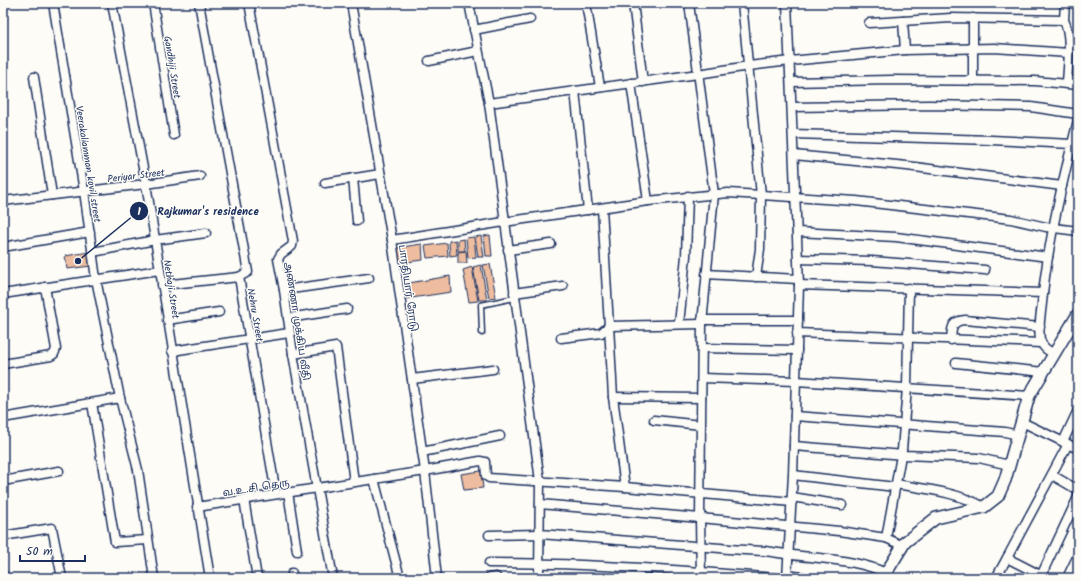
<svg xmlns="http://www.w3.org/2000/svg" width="1081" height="581" viewBox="0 0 1081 581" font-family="Kalam,'Noto Sans Tamil',sans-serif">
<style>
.building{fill:#eebd9f;stroke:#1b2f5e}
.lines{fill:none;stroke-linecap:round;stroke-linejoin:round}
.lane-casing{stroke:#1b2f5e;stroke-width:7}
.street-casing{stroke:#1b2f5e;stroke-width:11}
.secondary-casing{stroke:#1b2f5e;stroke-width:14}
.lane{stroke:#fdfcf7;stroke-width:4}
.street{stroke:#fdfcf7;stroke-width:8}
.secondary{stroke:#fdfcf7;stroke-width:11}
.labels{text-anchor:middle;stroke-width:3;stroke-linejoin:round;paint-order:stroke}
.street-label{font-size:10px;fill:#1b2f5e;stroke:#fdfcf7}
.leader{fill:none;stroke:#1b2f5e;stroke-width:1.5}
.callout-dot{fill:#1b2f5e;stroke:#fdfcf7;stroke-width:1.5}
.mark-label{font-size:12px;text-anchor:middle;font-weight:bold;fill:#fff}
.callout-label{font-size:11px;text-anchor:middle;font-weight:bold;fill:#1b2f5e;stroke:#fdfcf7;stroke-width:3;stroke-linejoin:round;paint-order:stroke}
</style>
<rect width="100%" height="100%" fill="#fdfcf7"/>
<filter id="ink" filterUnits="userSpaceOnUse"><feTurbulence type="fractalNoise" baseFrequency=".025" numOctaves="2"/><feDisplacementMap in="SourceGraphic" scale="8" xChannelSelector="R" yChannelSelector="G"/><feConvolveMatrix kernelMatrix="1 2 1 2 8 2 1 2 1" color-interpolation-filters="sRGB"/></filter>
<g filter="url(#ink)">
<!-- building -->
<g class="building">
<path d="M490,235L492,256H486L484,236Z"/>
<path d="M481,236L484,257H478L475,237Z"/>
<path d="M474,237L476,257L468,258L466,238Z"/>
<path d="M464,239L465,251H458V240Z"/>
<path d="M456,240L457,255L450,256L449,241Z"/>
<path d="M447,243L448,256L427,258L425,246Z"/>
<path d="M422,244L423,260L398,263L395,248Z"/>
<path d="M466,251L467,263H458V252Z"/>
<path d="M89,252L91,266L67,269L65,256Z"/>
<path d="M490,264L496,297L489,298L483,265Z"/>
<path d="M481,265L487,300H479L473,267Z"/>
<path d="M472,267L478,301L469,302L463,270Z"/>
<path d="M450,276L451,292L405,299L403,284Z"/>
<path d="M481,471L483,488L464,490L461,474Z"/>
</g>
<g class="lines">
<!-- lane casing -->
<g class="lane-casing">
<path id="lane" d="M482,333L481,305L514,298"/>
</g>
<!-- street casing -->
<g class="street-casing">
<g id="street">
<path d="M53,3L84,191L96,279L120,398L138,470L154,578"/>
<path d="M112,3L146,184L210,578"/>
<path d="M153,3L174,135"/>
<path d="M199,3L248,272L239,277L276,494"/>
<path d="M249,3L293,241L292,246L281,254L278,259L284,290L293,354L333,578"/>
<path d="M351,3L392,240L425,471L437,578"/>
<path d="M469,3L489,103L540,481L539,578"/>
<path d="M586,3L600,87"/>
<path d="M633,3L643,82"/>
<path d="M742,3L761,195L760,249L756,277"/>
<path d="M973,18V81"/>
<path d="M1064,20L1065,3"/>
<path d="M903,21L905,50"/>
<path d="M869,23L951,18L1064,20C1072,37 1068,64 1067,83"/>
<path d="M474,30L530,19"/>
<path d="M429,61L478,51"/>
<path d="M34,77L52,195"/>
<path d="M791,82L891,80L1035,81L1078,85"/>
<path d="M631,83L648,201"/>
<path d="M575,91L588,210"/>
<path d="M489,103L698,74L749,66L790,61L905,50L994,48L1069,53"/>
<path d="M792,107L929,105L1031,107L1078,114"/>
<path d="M793,134L991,140L1072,144C1059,196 1047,249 1042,303C1041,314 1038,328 1040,339C1042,347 1047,350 1054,354"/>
<path d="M1072,144L1078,120"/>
<path d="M794,155L907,166L1062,186"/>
<path d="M353,178L357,221"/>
<path d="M325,183L380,174"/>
<path d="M3,201L146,184L200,176"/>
<path d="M602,208L609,326L702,324"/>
<path d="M797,232L896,237L1048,257"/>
<path d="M392,240L504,222L648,201L728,193L856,201L1011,219L1046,227L1078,231"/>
<path d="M3,247L90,232"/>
<path d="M508,250L551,244"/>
<path d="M93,252L155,240L206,233"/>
<path d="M798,259L872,261L985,270"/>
<path d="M706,274L798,279"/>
<path d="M162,285L239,277"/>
<path d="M799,285L1043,293"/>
<path d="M284,290L369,278"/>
<path d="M514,293L563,286"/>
<path d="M3,294L159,270"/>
<path d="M288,318L347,309"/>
<path d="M167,320L219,312"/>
<path d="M702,320H798"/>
<path d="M679,324L686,256L688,196"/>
<path d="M609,326L613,397L625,487"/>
<path d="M797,333L1041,343"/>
<path d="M561,338L601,333L609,326"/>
<path d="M951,340C952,328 951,321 965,320L1040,327"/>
<path d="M702,348L797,350"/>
<path d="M172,351L289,333"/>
<path d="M293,354L336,347L354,482"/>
<path d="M956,363L1044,372"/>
<path d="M3,364L51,356L54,354L56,349L45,287"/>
<path d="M702,378L796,381L1029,396"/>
<path d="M412,379L493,369"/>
<path d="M613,397L701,398"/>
<path d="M92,403L115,542L148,540"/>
<path d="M795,416L1005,432L1018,435"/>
<path d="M3,418L120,398"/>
<path d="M654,420L701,425"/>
<path d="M1022,422L1078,449"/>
<path d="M1063,442L1078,410"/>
<path d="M794,446L904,455L979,458L1009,465"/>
<path d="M422,452L500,436"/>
<path d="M793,475L895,487"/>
<path d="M1052,475L1078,490"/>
<path d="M374,479L400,578"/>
<path d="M3,481L59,471"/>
<path d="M896,484C926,489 957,492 984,507"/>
<path d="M288,492L297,551"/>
<path d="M792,497L842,505"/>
<path d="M244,499L257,578"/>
<path d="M540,504L700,518L702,324L714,194L689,3"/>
<path d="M197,507L425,471L480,461L485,462L486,476L489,478L625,487L792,502"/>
<path d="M489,535L540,534L720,548C735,550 750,550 765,551C781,553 796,556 811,557C836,560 863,562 886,573"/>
<path d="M3,536L52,528L62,578"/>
<path d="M903,546L886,538L902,450L907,388L909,288"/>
<path d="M489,563C585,563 680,570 776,578"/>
<path d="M292,573L293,578"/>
<path d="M3,575L4,578"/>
<path d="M787,575L809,578"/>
<path d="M489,578L496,577"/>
<path d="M701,578L700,518L839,531L886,538"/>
<path d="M787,578L793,475L799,285L787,3"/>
<path d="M996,578L1007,558"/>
<path d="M1040,578L1078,497"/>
<path d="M1046,578L1007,558L1068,444"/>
<path d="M1067,578L1078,555"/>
</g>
</g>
<!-- secondary casing -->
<g class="secondary-casing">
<path id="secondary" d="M885,578L886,573L905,542L936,518L984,507L998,496L1005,480L1029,396L1078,314"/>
</g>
<!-- lane -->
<use href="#lane" class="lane"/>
<!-- street -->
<use href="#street" class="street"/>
<!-- secondary -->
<use href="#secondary" class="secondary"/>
</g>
</g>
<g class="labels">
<!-- street labels -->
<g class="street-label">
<text transform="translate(173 67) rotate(81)" y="4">Gandhiji Street</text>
<text transform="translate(89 164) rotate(81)" y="4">Veerakaliamman kovil street</text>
<text transform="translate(136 175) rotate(-7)" y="4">Periyar Street</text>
<text transform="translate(409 288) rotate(82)" y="4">பாரதியார் ரோடு</text>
<text transform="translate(172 289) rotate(81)" y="4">Nethaji Street</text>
<text transform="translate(256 315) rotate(80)" y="4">Nehru Street</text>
<text transform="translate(298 321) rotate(81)" y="4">அண்ணா முக்கிய வீதி</text>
<text transform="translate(256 487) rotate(-9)" y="4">வ.உ.சி தெரு</text>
</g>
</g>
<!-- callouts -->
<path class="leader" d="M78 261L139 211"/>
<g class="callout-dot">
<circle cx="78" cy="261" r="4"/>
<circle cx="139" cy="211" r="10"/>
</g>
<g class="mark-label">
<text x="139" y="215">1</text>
</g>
<g class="callout-label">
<text x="208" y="215">Rajkumar's residence</text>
</g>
<!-- margin -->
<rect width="1081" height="581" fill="none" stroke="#fdfcf7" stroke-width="16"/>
<rect x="8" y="8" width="1065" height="565" fill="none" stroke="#1b2f5e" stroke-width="1.5" filter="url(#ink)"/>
<!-- scale -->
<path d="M20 555v6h65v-6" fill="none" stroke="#1b2f5e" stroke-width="2"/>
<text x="26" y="555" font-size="12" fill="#1b2f5e" stroke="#fdfcf7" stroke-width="3" paint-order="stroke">50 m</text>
</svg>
